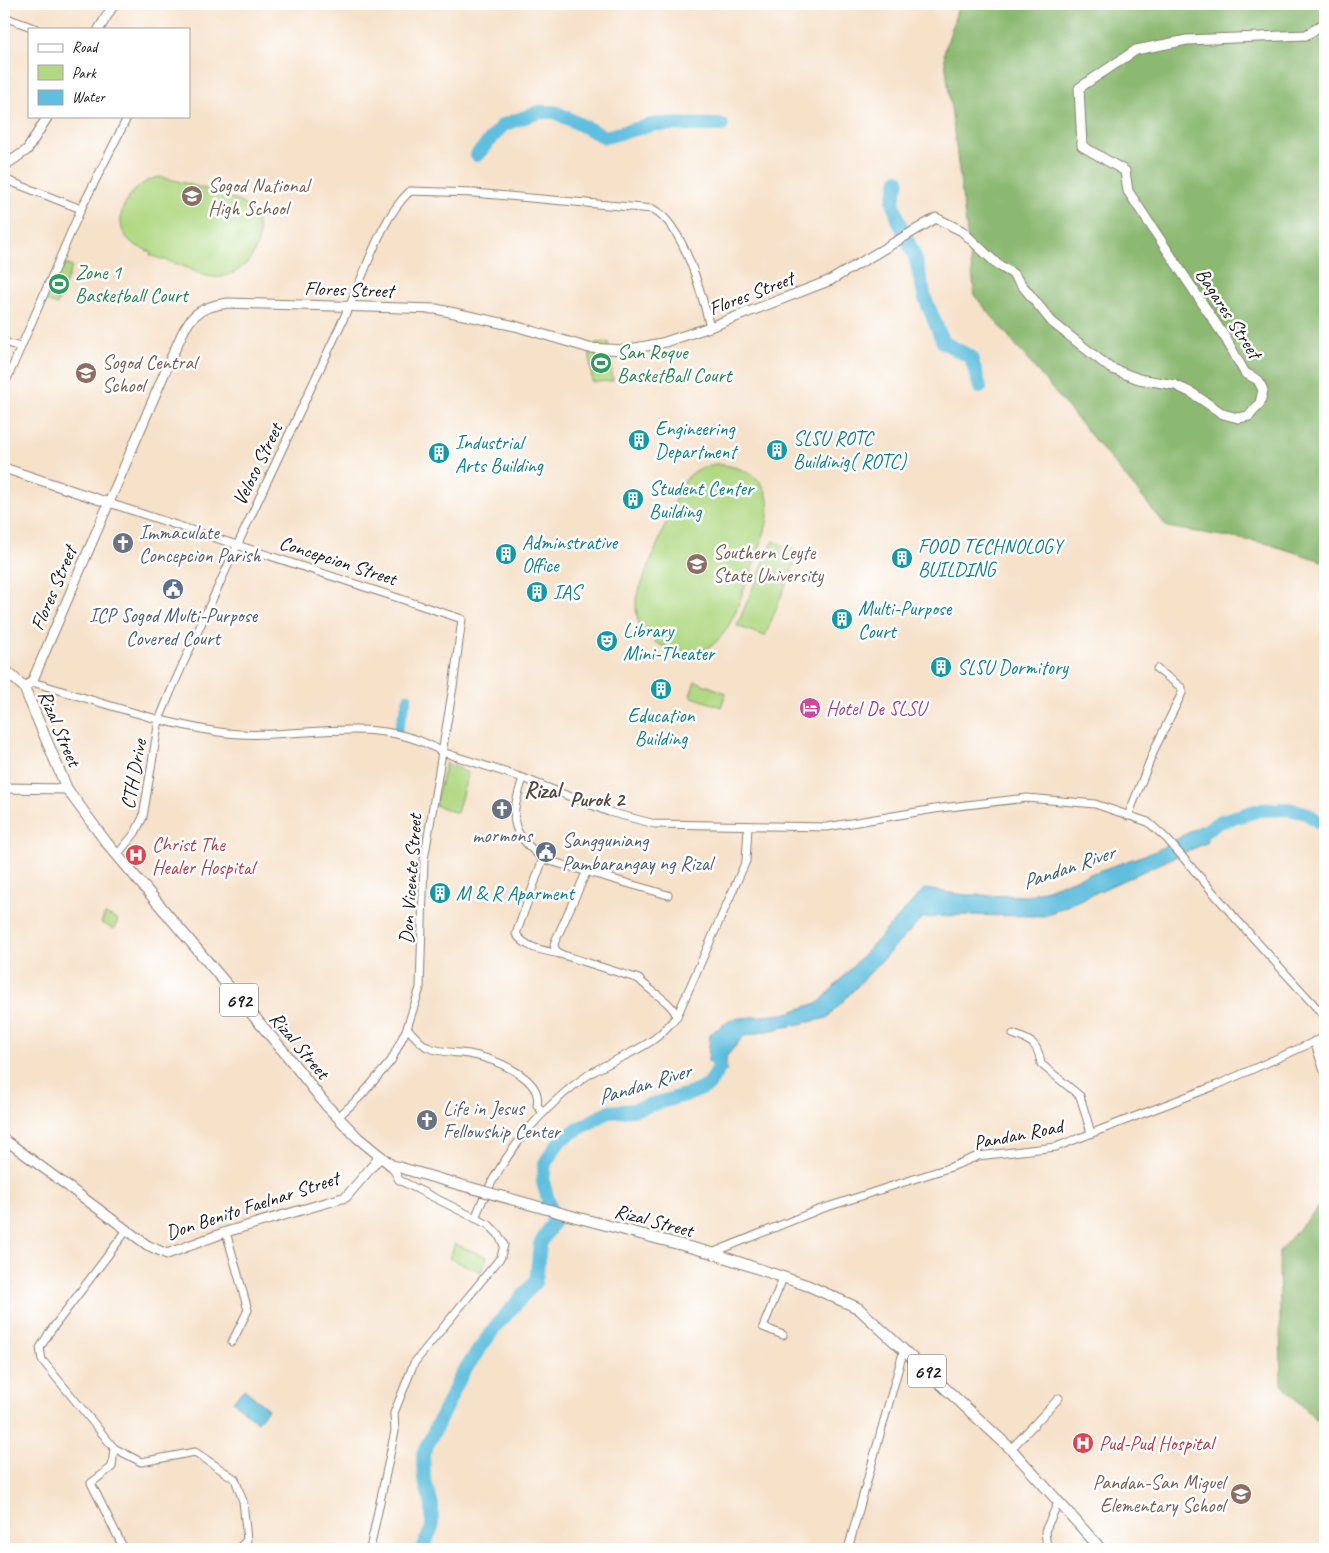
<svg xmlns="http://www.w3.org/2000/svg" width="1329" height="1553" viewBox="0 0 1329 1553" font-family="Caveat,sans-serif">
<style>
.green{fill:#b1d984;stroke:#667a50}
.forest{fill:#8cb972;stroke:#546a47}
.water{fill:#60bfde;stroke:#3e6e7d}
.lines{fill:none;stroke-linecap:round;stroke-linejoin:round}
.canal{stroke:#60bfde;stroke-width:9}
.river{stroke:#60bfde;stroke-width:14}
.minor-casing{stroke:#897e72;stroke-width:9}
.tertiary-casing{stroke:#897e72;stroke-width:11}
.primary-casing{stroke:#897e72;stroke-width:12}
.minor{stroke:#fff;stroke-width:7}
.tertiary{stroke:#fff;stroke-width:9}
.primary{stroke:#fff;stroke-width:10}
.primary-bridge-casing{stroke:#897e72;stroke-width:12;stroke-linecap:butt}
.primary-bridge{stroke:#fff;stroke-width:10}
.labels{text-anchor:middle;stroke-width:5;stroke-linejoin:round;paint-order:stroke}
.shield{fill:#fff;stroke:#606060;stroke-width:1}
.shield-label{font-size:19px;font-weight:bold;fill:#1c1c1c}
.education-label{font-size:20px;fill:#785e54;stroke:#fff;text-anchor:start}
.leisure-label{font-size:20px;fill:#27864d;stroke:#fff;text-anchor:start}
.street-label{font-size:20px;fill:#1c1c1c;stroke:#fff}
.culture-label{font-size:20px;fill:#0d838f;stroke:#fff;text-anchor:start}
.worship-label{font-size:20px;fill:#5b616d;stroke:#fff;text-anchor:start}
.service-label{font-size:20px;fill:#4e5e75;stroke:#fff}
.hotel-label{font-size:20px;fill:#b23c85;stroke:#fff;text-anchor:start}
.health-label{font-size:20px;fill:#be3a42;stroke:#fff;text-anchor:start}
.neighbourhood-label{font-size:21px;font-weight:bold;fill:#594744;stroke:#fff}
.water-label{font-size:21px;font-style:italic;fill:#375d6a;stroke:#fff}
.quarter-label{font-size:22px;font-weight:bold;fill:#594744;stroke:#fff}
</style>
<rect width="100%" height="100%" fill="#fff"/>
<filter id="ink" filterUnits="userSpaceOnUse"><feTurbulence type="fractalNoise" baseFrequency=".02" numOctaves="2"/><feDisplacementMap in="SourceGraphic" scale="10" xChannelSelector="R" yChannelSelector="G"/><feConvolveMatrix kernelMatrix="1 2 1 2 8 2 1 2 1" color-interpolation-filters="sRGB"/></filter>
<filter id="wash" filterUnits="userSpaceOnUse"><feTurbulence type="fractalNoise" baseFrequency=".0096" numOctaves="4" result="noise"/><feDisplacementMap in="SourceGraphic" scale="20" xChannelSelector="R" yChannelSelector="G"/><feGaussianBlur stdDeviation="1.12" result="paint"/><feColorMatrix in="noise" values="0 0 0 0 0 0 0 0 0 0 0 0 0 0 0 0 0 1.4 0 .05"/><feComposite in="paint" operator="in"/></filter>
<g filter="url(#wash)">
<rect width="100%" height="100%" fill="#f6e1c9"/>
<!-- green -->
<g class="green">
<path d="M160,177C179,181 233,195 247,207C275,233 249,278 214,277C200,277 188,266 174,263C168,261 158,258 150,255L151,252C144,249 135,246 130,241C106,218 134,180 160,177Z"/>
<path d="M62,262L72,267L57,305L46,301Z"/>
<path d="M608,342L613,381L592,382L589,345Z"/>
<path d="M716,464C794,472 767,529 748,579C739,601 732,630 712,645C691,660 654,649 641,628C636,618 636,609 636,598L680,488C689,473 699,467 716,464Z"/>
<path d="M773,541L799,552L765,636L737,626Z"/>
<path d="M695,681L726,693L721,707L690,696Z"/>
<path d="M446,763L468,773L457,813L435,805Z"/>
<path d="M105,914L118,920L114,929L101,923Z"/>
<path d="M455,1244L487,1257L481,1272L449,1258Z"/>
</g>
<!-- forest -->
<g class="forest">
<path d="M959,4H1325V562L1265,543L1167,527L975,296L944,53Z"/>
<path d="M1325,1200V1429L1281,1384L1279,1251Z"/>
</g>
<!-- water -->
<g class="water">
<path d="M1202,825L1208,842L1044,916L958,915L922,918L827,1018L744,1036L726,1057V1072L708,1061L710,1034L732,1019L784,1014L820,1002L924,889L966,895L1027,896L1156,851Z"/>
<path d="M244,1389L268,1409L257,1422L233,1401Z"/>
</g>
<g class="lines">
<!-- canal -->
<path class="canal" d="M397,733L408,697"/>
<!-- river -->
<g class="river">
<path d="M477,155L503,125L539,112H555L605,137L655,124L722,125"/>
<path d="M898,180L893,201L898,219L915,257L925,298L943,342L971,357L980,387"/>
<path d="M1190,841L1219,822L1259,810L1288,809L1306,813L1325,826"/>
<path d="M422,1549L432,1528V1505L424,1478L423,1454L463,1372L496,1326L536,1281L540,1244L554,1221L543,1182L545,1163L561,1139L608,1112L633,1110L692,1093L708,1086L719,1069L716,1050"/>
</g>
</g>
</g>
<g filter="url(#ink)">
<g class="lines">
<!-- minor casing -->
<g class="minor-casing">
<g id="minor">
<path d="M4,17L37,29"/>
<path d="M4,179L81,209"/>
<path d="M4,342L20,347"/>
<path d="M4,386L81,209L128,116"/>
<path d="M109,503L462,619L453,687L424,860L420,988L407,1028L391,1061L360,1097L338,1117"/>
<path d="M32,682C94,700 155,722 219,732C291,743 377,710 442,752L523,778L609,812L655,824L827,827L941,808L1027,798L1095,804L1148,822L1167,839L1237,920L1325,1017"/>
<path d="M523,778C510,820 508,829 543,859L668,895"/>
<path d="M1128,816L1155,748L1182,693V688L1157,669"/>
<path d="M117,855L135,833L143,817L159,720L171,691C228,562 289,435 349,307C367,269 379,221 410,191L474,193L653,209C684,225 702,295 710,327"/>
<path d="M543,859L516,934C527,949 542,950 560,954"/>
<path d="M677,1016L746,861L748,827"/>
<path d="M407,1028C413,1034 420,1043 427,1047C440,1053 456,1052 469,1054C491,1058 544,1077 537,1105L543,1113"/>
<path d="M1013,1034C1032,1041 1038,1043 1041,1064L1080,1096L1091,1133"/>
<path d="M1314,1041L1325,1074"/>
<path d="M475,1218C497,1161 540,1107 591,1073C612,1060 639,1052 658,1036C665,1030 671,1023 677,1016C670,1000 651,993 639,979L560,954L555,949L554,944L586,873"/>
<path d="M127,1230L49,1333L40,1348L42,1360L114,1448L141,1462L195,1452L235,1479L243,1501L247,1540L238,1549"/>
<path d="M226,1232L248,1310L232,1342"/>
<path d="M712,1253L818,1210L951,1167L978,1156L1056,1147L1217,1085L1325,1037"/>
<path d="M783,1335L763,1327L783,1278"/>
<path d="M114,1448L112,1467L91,1483L123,1547"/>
<path d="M1011,1449L1059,1398"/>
<path d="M370,1549L395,1431L394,1413L414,1363L501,1257L504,1245L498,1234L489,1225L399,1180L391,1165"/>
<path d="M848,1549L904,1349"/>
<path d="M1047,1549L1045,1531L1059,1501"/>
</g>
</g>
<!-- tertiary casing -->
<g class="tertiary-casing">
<g id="tertiary">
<path d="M99,29L114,4"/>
<path d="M4,166L27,150L48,116"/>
<path d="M4,468L109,503"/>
<path d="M24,687L32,682L171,358C187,325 188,308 228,303L436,309L515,326L589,348L625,350L662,343L710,327L831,280L936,218L962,231L997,264L1013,274L1052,322L1110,368L1139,379L1175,385L1192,393L1223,414L1238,418L1249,416L1260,403L1263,390L1258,380L1245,373L1226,339L1128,191L1125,171L1082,146L1079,88L1136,50L1187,40L1306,35L1325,23"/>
<path d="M4,788L67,789"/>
<path d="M4,1139L147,1245L167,1254L226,1232L346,1197L381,1156"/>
</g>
</g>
<!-- primary casing -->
<g class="primary-casing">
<g id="primary">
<path d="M4,669L24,687L67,789L106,842L285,1053L326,1105L358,1138L391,1165L436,1178"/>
<path d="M568,1215L712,1253L809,1286L858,1308L1011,1449L1101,1549"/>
</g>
</g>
<!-- minor -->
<use href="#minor" class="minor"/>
<!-- tertiary -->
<use href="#tertiary" class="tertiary"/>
<!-- primary -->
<use href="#primary" class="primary"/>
<!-- primary-bridge casing -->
<g class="primary-bridge-casing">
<path id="primary-bridge" d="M436,1178L568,1215"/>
</g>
<!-- primary-bridge -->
<use href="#primary-bridge" class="primary-bridge"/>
</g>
</g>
<!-- icons -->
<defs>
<g id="school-disc" transform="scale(1.125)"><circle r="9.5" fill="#8d6e63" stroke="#fff"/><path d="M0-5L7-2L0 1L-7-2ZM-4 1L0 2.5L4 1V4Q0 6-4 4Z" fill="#fff"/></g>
<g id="stadium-disc" transform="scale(1.125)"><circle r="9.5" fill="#2e9e5b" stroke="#fff"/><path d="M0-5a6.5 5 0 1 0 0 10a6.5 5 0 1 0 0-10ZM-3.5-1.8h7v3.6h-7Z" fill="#fff"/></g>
<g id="building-disc" transform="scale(1.125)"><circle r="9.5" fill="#0f9aa8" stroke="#fff"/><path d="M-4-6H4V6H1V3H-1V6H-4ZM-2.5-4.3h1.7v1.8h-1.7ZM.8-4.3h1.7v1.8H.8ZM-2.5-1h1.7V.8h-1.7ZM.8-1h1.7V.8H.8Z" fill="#fff"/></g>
<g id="church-disc" transform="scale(1.125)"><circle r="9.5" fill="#6b7280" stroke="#fff"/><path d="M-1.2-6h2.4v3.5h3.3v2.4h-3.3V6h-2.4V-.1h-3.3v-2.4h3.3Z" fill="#fff"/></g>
<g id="university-disc" transform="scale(1.125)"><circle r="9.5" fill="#8d6e63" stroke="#fff"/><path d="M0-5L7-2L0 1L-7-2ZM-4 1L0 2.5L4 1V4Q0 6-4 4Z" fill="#fff"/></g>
<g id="civic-disc" transform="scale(1.125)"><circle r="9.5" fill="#5c6f8a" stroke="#fff"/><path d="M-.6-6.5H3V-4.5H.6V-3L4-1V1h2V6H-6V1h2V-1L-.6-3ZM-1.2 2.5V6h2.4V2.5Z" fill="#fff"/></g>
<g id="theatre-disc" transform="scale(1.125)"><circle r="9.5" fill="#0f9aa8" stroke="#fff"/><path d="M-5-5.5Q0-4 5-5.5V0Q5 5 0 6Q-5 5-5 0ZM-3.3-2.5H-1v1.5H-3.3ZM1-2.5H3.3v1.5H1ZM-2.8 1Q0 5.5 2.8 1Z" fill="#fff"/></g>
<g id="hotel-disc" transform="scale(1.125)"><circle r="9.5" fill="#d1479c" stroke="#fff"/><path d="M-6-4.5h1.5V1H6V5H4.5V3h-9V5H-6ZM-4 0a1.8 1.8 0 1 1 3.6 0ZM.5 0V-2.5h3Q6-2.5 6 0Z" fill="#fff"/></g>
<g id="hospital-disc" transform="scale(1.125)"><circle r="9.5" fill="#e0444e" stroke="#fff"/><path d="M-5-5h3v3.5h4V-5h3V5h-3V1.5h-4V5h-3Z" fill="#fff"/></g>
</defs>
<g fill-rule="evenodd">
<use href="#school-disc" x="192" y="196"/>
<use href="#stadium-disc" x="59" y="284"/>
<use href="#stadium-disc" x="601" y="363"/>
<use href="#school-disc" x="86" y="373"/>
<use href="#building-disc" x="639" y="440"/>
<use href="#building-disc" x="777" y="450"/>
<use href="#building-disc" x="439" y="453"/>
<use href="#building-disc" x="633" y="499"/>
<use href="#church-disc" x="123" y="543"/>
<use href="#building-disc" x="506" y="554"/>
<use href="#building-disc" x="902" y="558"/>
<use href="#university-disc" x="697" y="564"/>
<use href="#civic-disc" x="173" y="589"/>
<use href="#building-disc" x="537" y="592"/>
<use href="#building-disc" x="842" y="619"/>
<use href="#theatre-disc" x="607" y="641"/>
<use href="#building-disc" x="941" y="667"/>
<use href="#building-disc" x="661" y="689"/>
<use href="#hotel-disc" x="810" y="708"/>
<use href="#church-disc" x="502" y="809"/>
<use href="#civic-disc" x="546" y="852"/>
<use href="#hospital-disc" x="136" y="855"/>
<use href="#building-disc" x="440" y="893"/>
<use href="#church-disc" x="427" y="1120"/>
<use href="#hospital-disc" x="1083" y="1443"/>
<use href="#school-disc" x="1241" y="1494"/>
</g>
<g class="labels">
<!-- shield labels -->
<g class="shield">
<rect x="220" y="983.5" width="38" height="33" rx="4"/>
<rect x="908" y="1354.5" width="38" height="33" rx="4"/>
</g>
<g class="shield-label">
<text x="239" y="1007">692</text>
<text x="927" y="1378">692</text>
</g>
<!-- education labels -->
<g class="education-label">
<text x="208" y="192">Sogod National<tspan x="208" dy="23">High School</tspan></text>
<text x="102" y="369">Sogod Central<tspan x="102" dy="23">School</tspan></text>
<text x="713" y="559">Southern Leyte<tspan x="713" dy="23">State University</tspan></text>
<text x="1225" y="1489" text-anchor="end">Pandan-San Miguel<tspan x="1225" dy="23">Elementary School</tspan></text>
</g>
<!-- leisure labels -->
<g class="leisure-label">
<text x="75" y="279">Zone 1<tspan x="75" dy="23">Basketball Court</tspan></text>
<text x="617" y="359">San Roque<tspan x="617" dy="23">BasketBall Court</tspan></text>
</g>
<!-- street labels -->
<g class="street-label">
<text transform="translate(349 289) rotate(2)" y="7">Flores Street</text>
<text transform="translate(751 293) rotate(-21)" y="7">Flores Street</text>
<text transform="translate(1229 313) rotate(57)" y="7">Bagares Street</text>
<text transform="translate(257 464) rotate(-64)" y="7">Veloso Street</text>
<text transform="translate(338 560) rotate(18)" y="7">Concepcion Street</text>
<text transform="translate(53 588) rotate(-67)" y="7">Flores Street</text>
<text transform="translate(60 728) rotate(67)" y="7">Rizal Street</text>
<text transform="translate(133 774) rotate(-80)" y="7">CTH Drive</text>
<text transform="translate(410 879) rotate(-86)" y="7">Don Vicente Street</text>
<text transform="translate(300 1045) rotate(50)" y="7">Rizal Street</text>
<text transform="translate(1018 1134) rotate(-11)" y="7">Pandan Road</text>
<text transform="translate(252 1205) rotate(-18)" y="7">Don Benito Faelnar Street</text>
<text transform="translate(654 1220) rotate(15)" y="7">Rizal Street</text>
</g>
<!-- culture labels -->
<g class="culture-label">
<text x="655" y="435">Engineering<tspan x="655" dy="23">Department</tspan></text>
<text x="793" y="445">SLSU ROTC<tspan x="793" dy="23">Buildinig( ROTC)</tspan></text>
<text x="455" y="449">Industrial<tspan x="455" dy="23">Arts Building</tspan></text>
<text x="649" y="495">Student Center<tspan x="649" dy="23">Building</tspan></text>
<text x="522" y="549">Adminstrative<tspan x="522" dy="23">Office</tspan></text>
<text x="918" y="553">FOOD TECHNOLOGY<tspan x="918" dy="23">BUILDING</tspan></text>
<text x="553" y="599">IAS</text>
<text x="858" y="615">Multi-Purpose<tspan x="858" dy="23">Court</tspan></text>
<text x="623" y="637">Library<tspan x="623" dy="23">Mini-Theater</tspan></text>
<text x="957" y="674">SLSU Dormitory</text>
<text x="661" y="722" text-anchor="middle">Education<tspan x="661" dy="23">Building</tspan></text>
<text x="456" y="900">M &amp; R Aparment</text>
</g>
<!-- worship labels -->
<g class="worship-label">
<text x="139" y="539">Immaculate<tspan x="139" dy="23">Concepcion Parish</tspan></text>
<text x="502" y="842" text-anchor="middle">mormons</text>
<text x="443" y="1115">Life in Jesus<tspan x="443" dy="23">Fellowship Center</tspan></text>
</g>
<!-- service labels -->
<g class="service-label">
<text x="173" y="622">ICP Sogod Multi-Purpose<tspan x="173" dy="23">Covered Court</tspan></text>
<text x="562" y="847" text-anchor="start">Sangguniang<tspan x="562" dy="23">Pambarangay ng Rizal</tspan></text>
</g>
<!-- hotel labels -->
<g class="hotel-label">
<text x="826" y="715">Hotel De SLSU</text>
</g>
<!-- health labels -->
<g class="health-label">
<text x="152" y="851">Christ The<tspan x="152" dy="23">Healer Hospital</tspan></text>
<text x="1099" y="1450">Pud-Pud Hospital</text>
</g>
<!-- neighbourhood labels -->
<g class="neighbourhood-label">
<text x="597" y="806">Purok 2</text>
</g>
<!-- water labels -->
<g class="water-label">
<text transform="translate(1068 867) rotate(-19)" y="7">Pandan River</text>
<text transform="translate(644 1084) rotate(-17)" y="7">Pandan River</text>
</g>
<!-- quarter labels -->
<g class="quarter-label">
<text x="542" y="798">Rizal</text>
</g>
</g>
<!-- margin -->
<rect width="1329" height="1553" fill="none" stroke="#fff" stroke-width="20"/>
<!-- legend -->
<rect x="28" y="28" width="162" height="90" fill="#ffffff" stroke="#a4a4a4"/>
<rect x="38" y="44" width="25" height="8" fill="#ffffff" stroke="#a4a4a4"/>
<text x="72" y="52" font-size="15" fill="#1c1c1c">Road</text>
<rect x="38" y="65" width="25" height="15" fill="#b1d984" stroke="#a4a4a4"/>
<text x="72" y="78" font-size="15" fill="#1c1c1c">Park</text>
<rect x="38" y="90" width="25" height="15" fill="#60bfde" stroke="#a4a4a4"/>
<text x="72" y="102" font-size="15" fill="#1c1c1c">Water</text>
</svg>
